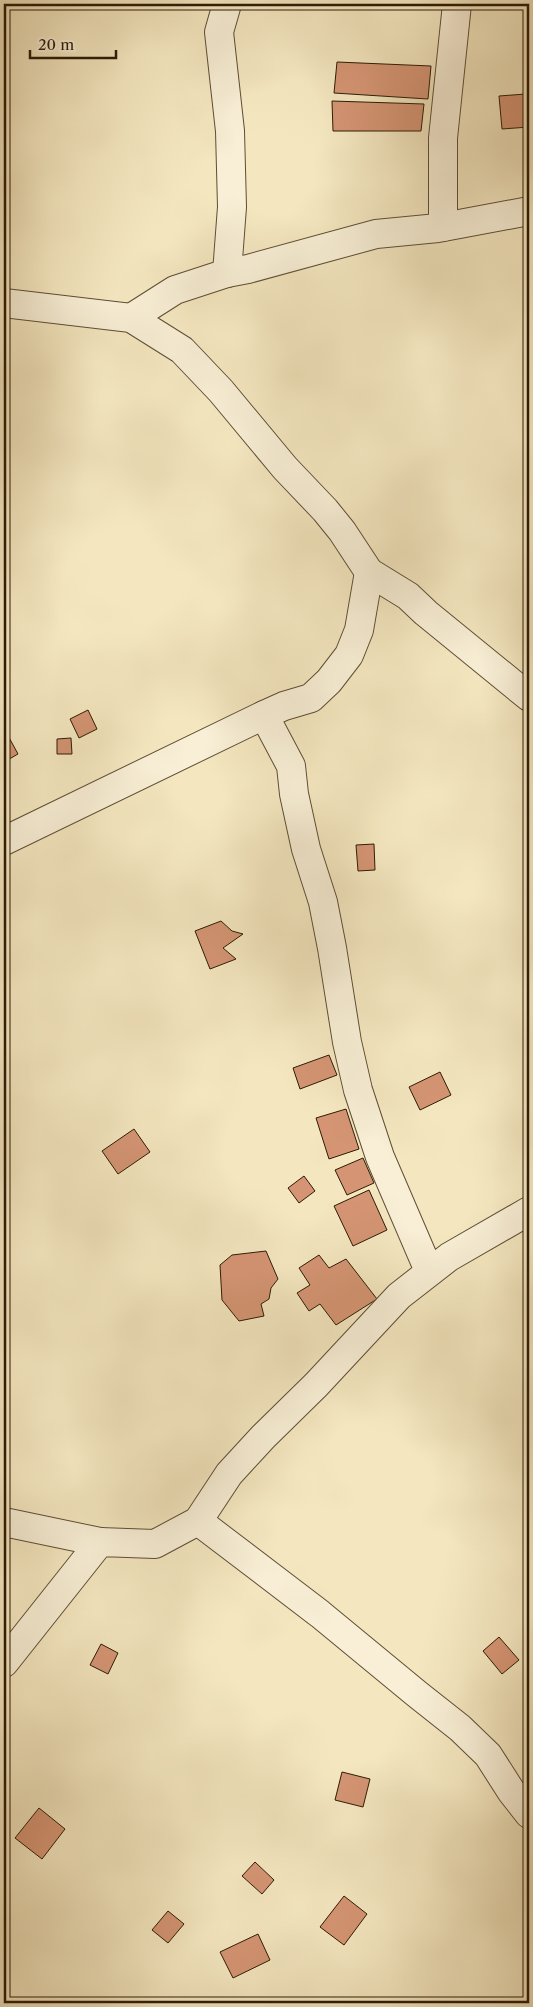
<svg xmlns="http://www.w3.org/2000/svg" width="533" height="2007" viewBox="0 0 533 2007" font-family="'Libre Caslon Text',serif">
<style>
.building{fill:#d59574;stroke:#2c1b05}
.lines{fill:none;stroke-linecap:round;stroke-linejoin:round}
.street-casing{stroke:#5e4e34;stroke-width:30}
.street{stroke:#f8efd6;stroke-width:28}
</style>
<rect width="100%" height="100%" fill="#f4e7c0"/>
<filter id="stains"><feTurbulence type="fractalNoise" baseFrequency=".004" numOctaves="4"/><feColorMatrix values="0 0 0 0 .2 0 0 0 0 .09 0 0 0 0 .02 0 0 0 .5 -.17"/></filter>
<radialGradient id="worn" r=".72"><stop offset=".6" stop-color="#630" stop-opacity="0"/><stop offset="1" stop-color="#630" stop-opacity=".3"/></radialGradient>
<!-- building -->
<g class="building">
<path d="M337,62L431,66L428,99L334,93Z"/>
<path d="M526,94L529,127L502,129L499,96Z"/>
<path d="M332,101L424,104L421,131H333Z"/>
<path d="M88,710L97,729L79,738L70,719Z"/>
<path d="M6,732L18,754L4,762V734Z"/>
<path d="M71,738L72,754H57V739Z"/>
<path d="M374,844L375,870L358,871L356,845Z"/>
<path d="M221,921L232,931L243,934L223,948L236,959L210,969L195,931Z"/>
<path d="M329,1055L337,1075L300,1089L293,1068Z"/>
<path d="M440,1072L451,1095L420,1110L409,1087Z"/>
<path d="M346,1109L359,1149L329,1159L316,1118Z"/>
<path d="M134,1129L150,1152L118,1174L102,1151Z"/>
<path d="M363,1158L374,1183L347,1195L335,1170Z"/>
<path d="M304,1176L315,1191L299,1203L288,1188Z"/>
<path d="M369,1190L387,1230L353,1246L334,1206Z"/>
<path d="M266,1251L278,1279L271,1288L269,1299L261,1304L264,1316L239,1321L222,1300L220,1265L232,1255Z"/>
<path d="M319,1255L329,1268L346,1259L377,1299L336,1325L320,1304L309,1311L297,1293L310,1285L299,1268Z"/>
<path d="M499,1637L519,1660L502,1674L483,1651Z"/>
<path d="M101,1644L118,1653L108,1674L90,1665Z"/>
<path d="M342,1772L370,1779L363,1807L335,1800Z"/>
<path d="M39,1808L65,1829L42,1859L15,1838Z"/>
<path d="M255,1862L274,1880L262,1894L242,1876Z"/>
<path d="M344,1896L367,1914L344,1945L320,1927Z"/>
<path d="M168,1911L184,1924L168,1943L152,1930Z"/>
<path d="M258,1934L270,1960L233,1978L220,1952Z"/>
</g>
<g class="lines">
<!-- street casing -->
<g class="street-casing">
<g id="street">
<path d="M443,227V138L457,4"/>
<path d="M227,273L232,207L230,131L219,32L227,4"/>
<path d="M4,303L131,318L182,350L221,391L285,468L325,510L342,531L369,572L408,596L426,613L529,697"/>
<path d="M131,318L175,290L227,273L248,269L376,234L438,228L529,211"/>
<path d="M264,715L291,766L294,794L306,849L323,902L332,948L347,1042L358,1090L380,1157L429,1271"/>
<path d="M4,841L264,715L284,706L311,698L329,681L349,655L359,630L369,572"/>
<path d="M198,1521L320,1614L417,1694L460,1728L488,1755L511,1791L529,1814"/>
<path d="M4,1522L100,1542"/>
<path d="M4,1663L100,1542L155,1544L198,1521L229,1474L263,1437L316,1385L399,1296L449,1257L529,1211"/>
</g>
</g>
<!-- street -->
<use href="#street" class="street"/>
</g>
<!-- margin -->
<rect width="533" height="2007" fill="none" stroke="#f4e7c0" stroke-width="20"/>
<rect x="5" y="5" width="523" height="1997" fill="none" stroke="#2c1b05" stroke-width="2.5"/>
<rect x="10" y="10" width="513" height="1987" fill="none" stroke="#2c1b05"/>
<!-- scale -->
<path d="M30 50v8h86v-8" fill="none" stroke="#2c1b05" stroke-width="2.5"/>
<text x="38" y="50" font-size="15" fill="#2c1b05" stroke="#f8efd6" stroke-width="4" paint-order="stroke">20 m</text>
<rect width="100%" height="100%" filter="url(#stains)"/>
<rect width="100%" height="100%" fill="url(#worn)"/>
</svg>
